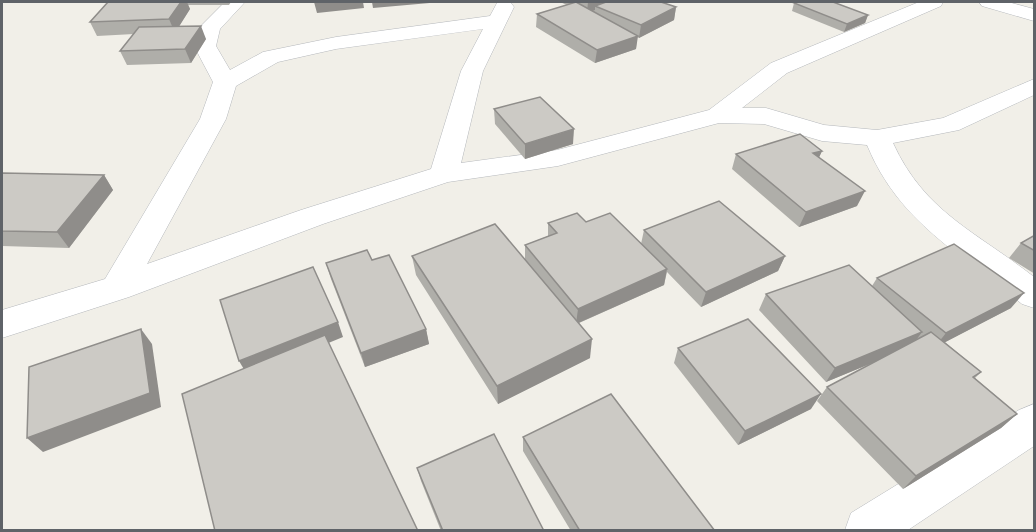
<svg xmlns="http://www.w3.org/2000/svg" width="1036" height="532" viewBox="0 0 1036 532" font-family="'IBM Plex Sans',sans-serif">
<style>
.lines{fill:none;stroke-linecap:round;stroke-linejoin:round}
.street-casing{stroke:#b5b8bc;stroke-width:1}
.street{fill:#fff;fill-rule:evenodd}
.wall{fill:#afaea9}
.shaded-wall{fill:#8f8d8a}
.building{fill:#cccac5;stroke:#8f8d8a;stroke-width:1.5}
</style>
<rect width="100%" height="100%" fill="#f1efe8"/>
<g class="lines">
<!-- street casing -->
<g class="street-casing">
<g id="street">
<path d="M225,2H245L220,29L216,46L230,70L263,52L336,37L490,16L497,3H511L514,7L483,71L461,163L557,150L709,110L771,63L919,2H943L941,6L787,73L742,108H766L824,125L877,130L943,118L1034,79V95L959,130L893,143C925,213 977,232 1034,277V308L1022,304C961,253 899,223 867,145L822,141L764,124L719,123L558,166L448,182L323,224L129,297L2,338V310L105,279L200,119L213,82L194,46L200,27ZM483,29L461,71L431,169L301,210L147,264L226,119L236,86L278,62L336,49Z"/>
<path d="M979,2H1008L1034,9V21L982,6Z"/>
<path d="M1034,404V446L908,530H845L851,513L1019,410Z"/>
</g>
</g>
<!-- street -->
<use href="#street" class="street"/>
</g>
<!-- wall -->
<g class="wall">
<path d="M108,2H231L229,5H188L190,9L179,26L206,39L191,63L127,65L120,51L134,34L97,36L90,22Z"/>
<path d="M560,2H661L676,7L674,20L639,38L637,37L636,49L595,63L536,27L537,14L567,5Z"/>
<path d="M794,3L868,15L865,23L844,32L792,11Z"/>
<path d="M494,109L573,144L525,159L495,124Z"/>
<path d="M822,151L819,157L857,206L799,227L732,169L736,154Z"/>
<path d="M2,173L104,175L113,190L69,248L2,246Z"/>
<path d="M586,222L641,244L644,230L785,256L778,271L701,307L667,272L664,285L579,323L590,358L498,404L416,275L412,256L525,260V245L548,236V223Z"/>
<path d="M1035,235V274L1009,258L1021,243Z"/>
<path d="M372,260L426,329L429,344L365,367L331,279L326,263Z"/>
<path d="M877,278L1011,308L945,342L981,372L975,378L1017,414L1001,428L903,489L817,401L827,387L872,363L826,382L759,310L766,294L872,286Z"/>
<path d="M678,348L811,409L738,445L674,363Z"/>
<path d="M523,437L715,531H571L523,451Z"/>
<path d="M417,468L544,531H441L421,481Z"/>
</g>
<!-- shaded-wall -->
<g class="shaded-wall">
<path d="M181,2H187L190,9L175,33L169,19Z"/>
<path d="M314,2H363L364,8L317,13Z"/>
<path d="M372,2H441L373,8Z"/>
<path d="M588,2H614L595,6V10L587,13Z"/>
<path d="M676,7L674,20L639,38L641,25Z"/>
<path d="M868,15L865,23L844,32L847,24Z"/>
<path d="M201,26L206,39L191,63L185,49Z"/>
<path d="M638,36L636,49L595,63L597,50Z"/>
<path d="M574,129L573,144L525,159V144Z"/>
<path d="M822,151L815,166L813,153Z"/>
<path d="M104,175L113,190L69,248L57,232Z"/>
<path d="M865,191L857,206L799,227L806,212Z"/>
<path d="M785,256L778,271L701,307L706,292Z"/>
<path d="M667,269L664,285L576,324L578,309Z"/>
<path d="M1024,293L1011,308L934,348L946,333Z"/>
<path d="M338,322L343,337L248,376L239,361Z"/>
<path d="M141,329L152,344L161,407L43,452L27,438Z"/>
<path d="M426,329L429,344L365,367L361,353Z"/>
<path d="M922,332L911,347L826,382L835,368Z"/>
<path d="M592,339L590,358L498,404L497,386Z"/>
<path d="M821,394L811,409L738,445L745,431Z"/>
<path d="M1017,414L1001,428L903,489L916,476Z"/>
</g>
<!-- building -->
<g class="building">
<path d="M108,2H181L169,19L90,22Z"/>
<path d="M576,2L638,36L597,50L537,14Z"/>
<path d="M606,2H661L676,7L641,25L595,6Z"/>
<path d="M798,2H833L868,15L847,24L794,3Z"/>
<path d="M201,26L185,49L120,51L139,27Z"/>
<path d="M540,97L574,129L525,144L494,109Z"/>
<path d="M800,134L822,151L813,153L865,191L806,212L736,154Z"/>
<path d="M2,173L104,175L57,232L2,231Z"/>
<path d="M719,201L785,256L706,292L644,230Z"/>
<path d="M577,213L586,222L610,213L667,269L578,309L525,245L557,233L548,223Z"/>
<path d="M495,224L592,339L497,386L412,256Z"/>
<path d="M1035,235V251L1021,243Z"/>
<path d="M954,244L1024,293L946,333L877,278Z"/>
<path d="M367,250L372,260L389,255L426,329L361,353L326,263Z"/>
<path d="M849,265L922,332L835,368L766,294Z"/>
<path d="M313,267L338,322L239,361L220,300Z"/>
<path d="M748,319L821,394L745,431L678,348Z"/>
<path d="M141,329L150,393L27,438L29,367Z"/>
<path d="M931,332L981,372L973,377L1017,414L916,476L827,387Z"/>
<path d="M325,335L418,531H215L182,394Z"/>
<path d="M611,394L715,531H580L523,437Z"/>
<path d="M494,434L544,531H443L417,468Z"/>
</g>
<!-- border -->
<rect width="1036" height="532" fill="none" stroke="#5f6368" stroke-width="6"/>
</svg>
